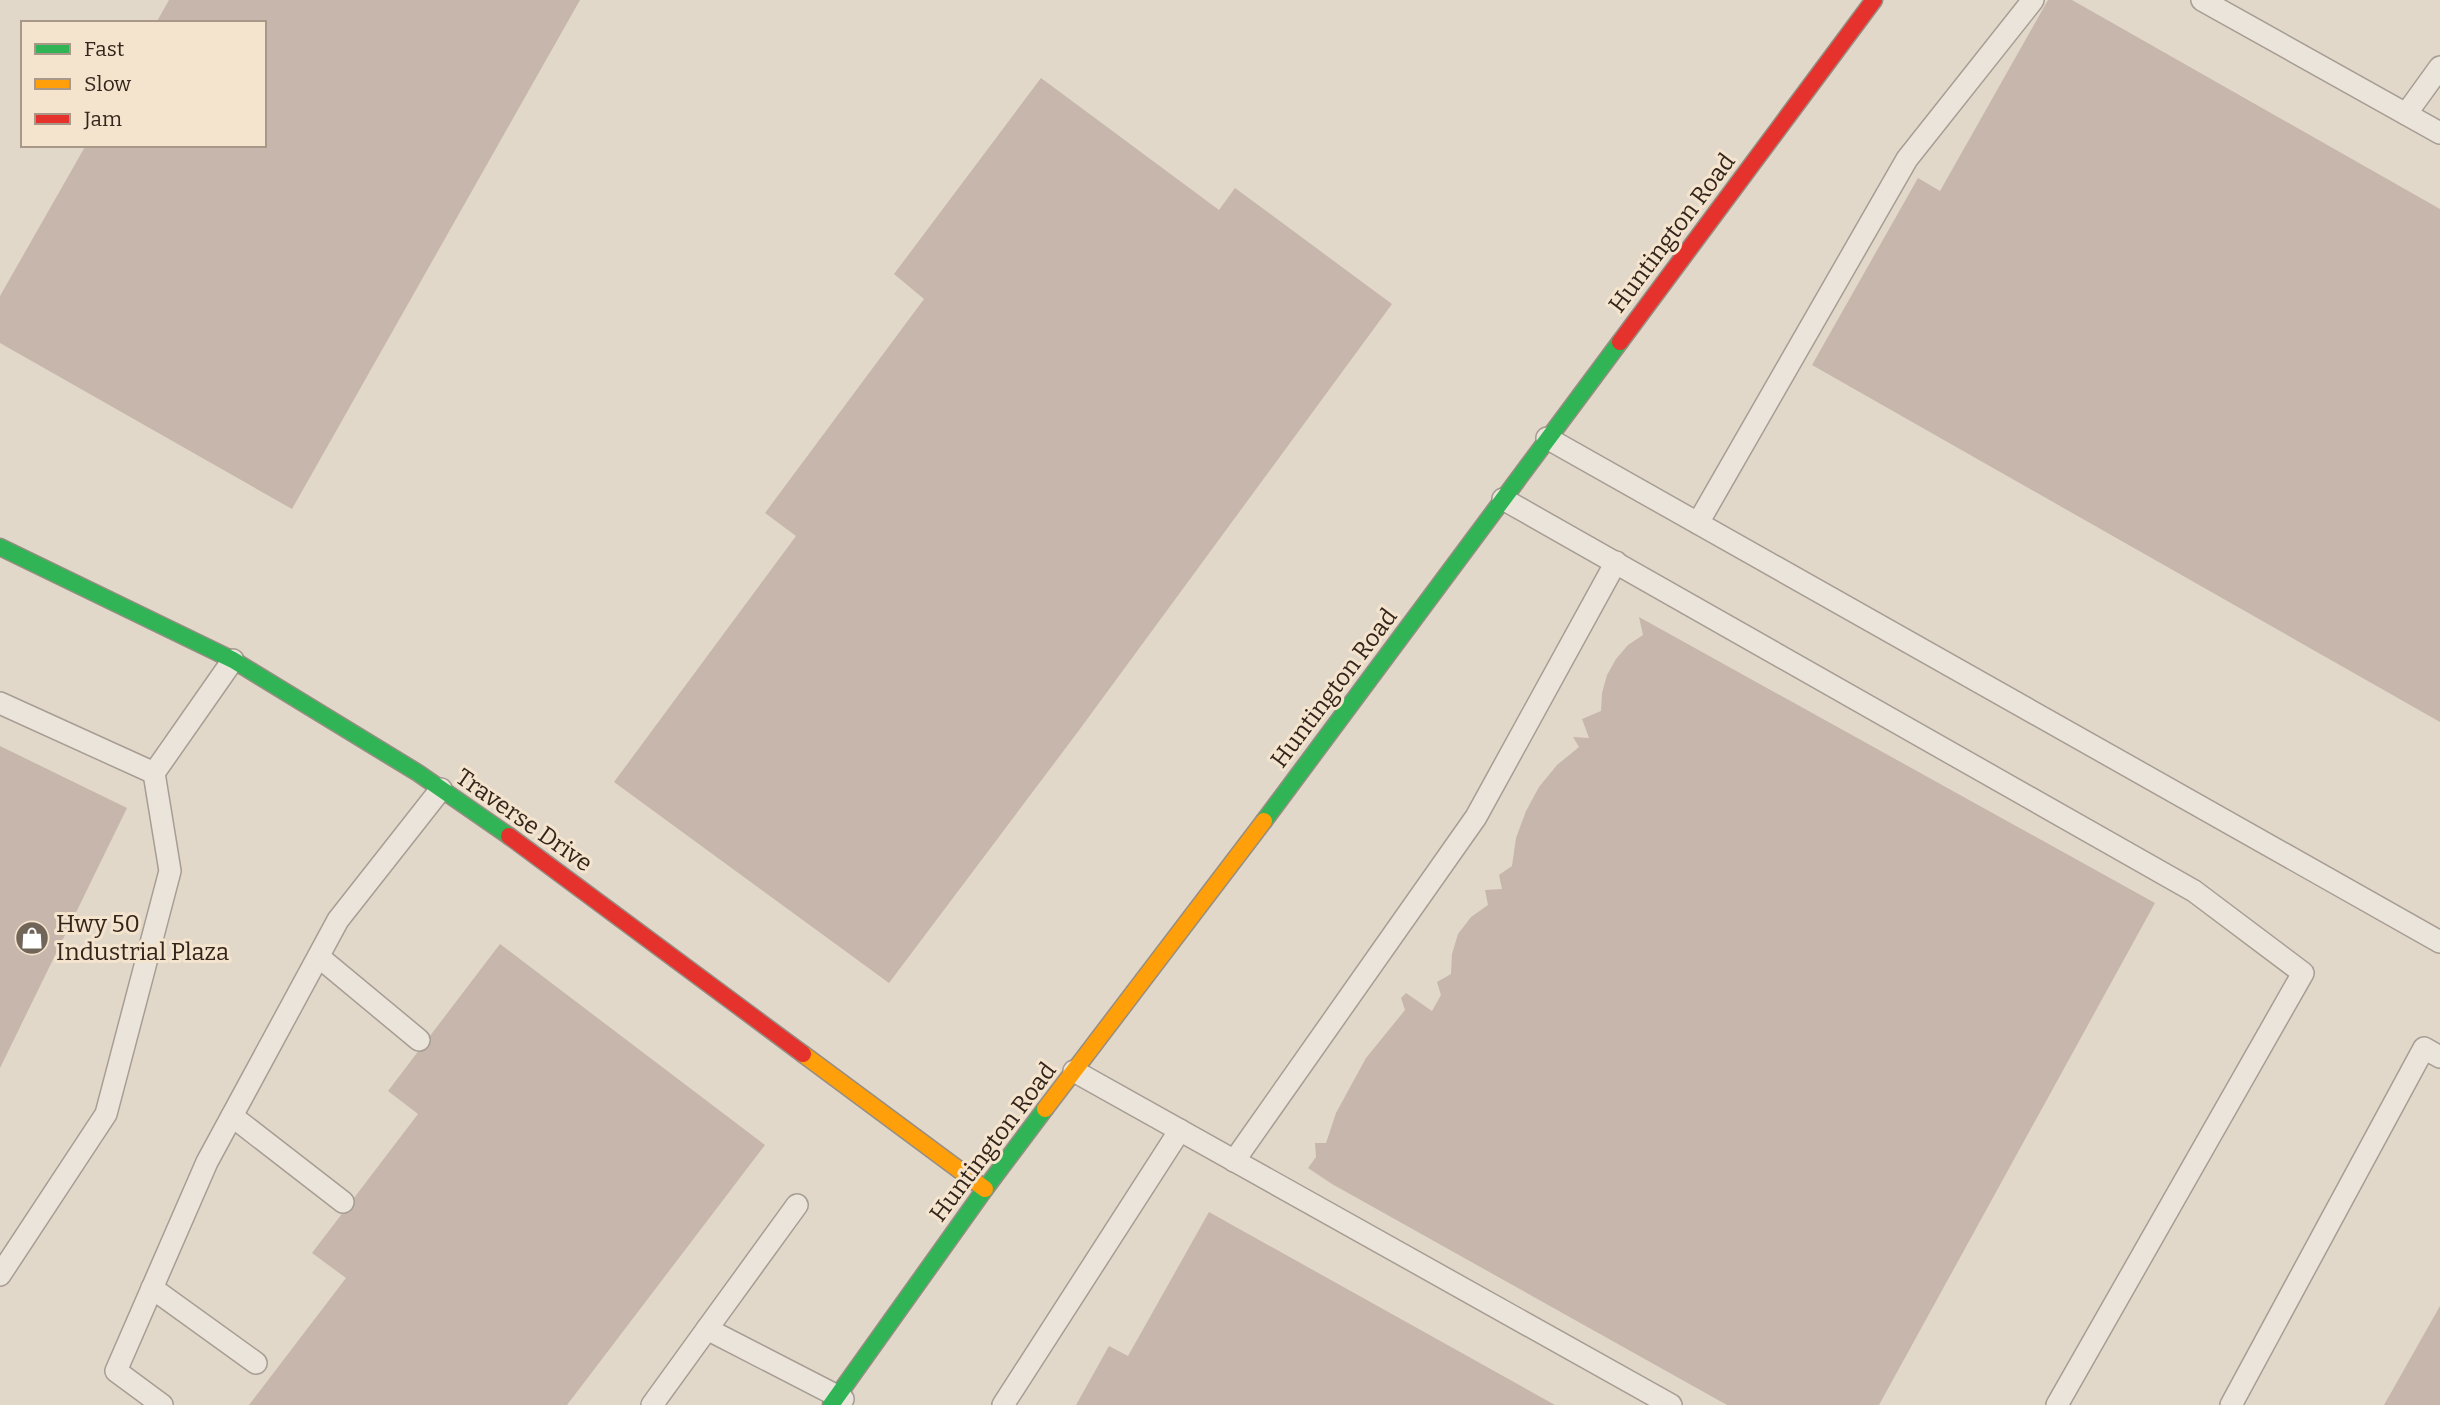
<svg xmlns="http://www.w3.org/2000/svg" width="2440" height="1405" viewBox="0 0 2440 1405" font-family="Bitter,serif">
<style>
.building{fill:#c6b6ab}
.lines{fill:none;stroke-linecap:round;stroke-linejoin:round}
.lane-casing{stroke:#a79d93;stroke-width:24}
.fast-casing{stroke:#968d83;stroke-width:19}
.slow-casing{stroke:#968d83;stroke-width:19}
.jam-casing{stroke:#968d83;stroke-width:19}
.lane{stroke:#eae4db;stroke-width:21}
.fast{stroke:#30b455;stroke-width:16}
.slow{stroke:#ff9f0a;stroke-width:16}
.jam{stroke:#e5322d;stroke-width:16}
.labels{text-anchor:middle;stroke-width:6;stroke-linejoin:round;paint-order:stroke}
.street-label{font-size:24px;fill:#34251c;stroke:#f4e4ce}
.poi-label{font-size:24px;fill:#34251c;stroke:#f4e4ce;text-anchor:start}
</style>
<rect width="100%" height="100%" fill="#e2d8ca"/>
<!-- building -->
<g class="building">
<path d="M169,0H580L292,509L0,343V296L86,145H264V23H156Z"/>
<path d="M2048,0H2072L2440,209V722L1812,365L1918,178L1940,191Z"/>
<path d="M1041,78L1219,210L1235,188L1392,304L1077,733L889,983L614,782L796,536L765,513L924,299L894,274Z"/>
<path d="M1639,617L2155,903L1879,1405H1727L1332,1184L1308,1168L1316,1157L1315,1143H1326L1336,1113L1366,1058L1405,1010L1401,998L1406,993L1432,1011L1441,995L1437,982L1451,974L1452,954L1458,934L1471,917L1488,905L1485,890L1502,889L1499,875L1512,866L1516,838L1526,811L1539,787L1557,765L1579,747L1573,737L1589,738L1582,719L1601,711L1602,693L1607,675L1616,659L1628,645L1643,635Z"/>
<path d="M0,746L127,808L0,1068Z"/>
<path d="M500,944L765,1145L567,1405H249L346,1278L312,1253L418,1114L388,1091Z"/>
<path d="M1209,1212L1555,1405H1076L1109,1346L1128,1356Z"/>
<path d="M2440,1306V1405H2384Z"/>
</g>
<g class="lines">
<!-- lane casing -->
<g class="lane-casing">
<g id="lane">
<path d="M2202,0L2440,133"/>
<path d="M2406,114L2440,67"/>
<path d="M1547,438L2440,942"/>
<path d="M1503,499L2194,891L2303,973L2057,1405"/>
<path d="M1698,523L1907,159L2033,0"/>
<path d="M0,703L154,773L233,660"/>
<path d="M319,957L419,1040"/>
<path d="M1074,1071L1671,1405"/>
<path d="M232,1116L343,1202"/>
<path d="M1234,1161L1476,817L1616,562"/>
<path d="M797,1205L707,1329L843,1399"/>
<path d="M0,1275L106,1114L170,871L154,773"/>
<path d="M152,1288L256,1363"/>
<path d="M162,1405L116,1371L207,1162L338,920L441,789"/>
<path d="M652,1405L707,1329"/>
<path d="M1003,1405L1180,1130"/>
<path d="M2231,1405L2424,1048L2440,1057"/>
</g>
</g>
<!-- fast casing -->
<g class="fast-casing">
<g id="fast">
<path d="M0,547L233,660L418,773L509,836"/>
<path d="M1264,821L1620,342"/>
<path d="M831,1405L985,1189L1045,1109"/>
</g>
</g>
<!-- slow casing -->
<g class="slow-casing">
<g id="slow">
<path d="M803,1054L985,1189"/>
<path d="M1045,1109L1264,821"/>
</g>
</g>
<!-- jam casing -->
<g class="jam-casing">
<g id="jam">
<path d="M1620,342L1874,0"/>
<path d="M509,836L803,1054"/>
</g>
</g>
<!-- lane -->
<use href="#lane" class="lane"/>
<!-- fast -->
<use href="#fast" class="fast"/>
<!-- slow -->
<use href="#slow" class="slow"/>
<!-- jam -->
<use href="#jam" class="jam"/>
</g>
<!-- icons -->
<defs>
<g id="shop-disc" transform="scale(1.75)"><circle r="9.5" fill="#716459" stroke="#f4e4ce"/><path d="M-5-2.5h2.3a2.7 3.5 0 0 1 5.4 0H5L5.5 6h-11ZM-1.5-2.5h3a1.5 2.3 0 0 0-3 0Z" fill="#fff"/></g>
</defs>
<g fill-rule="evenodd">
<use href="#shop-disc" x="32" y="938"/>
</g>
<g class="labels">
<!-- street labels -->
<g class="street-label">
<text transform="translate(1672 233) rotate(-53)" y="8">Huntington Road</text>
<text transform="translate(1334 688) rotate(-53)" y="8">Huntington Road</text>
<text transform="translate(524 820) rotate(35)" y="8">Traverse Drive</text>
<text transform="translate(993 1142) rotate(-53)" y="8">Huntington Road</text>
</g>
<!-- poi labels -->
<g class="poi-label">
<text x="56" y="932">Hwy 50<tspan x="56" dy="28">Industrial Plaza</tspan></text>
</g>
</g>
<!-- legend -->
<rect x="21" y="21" width="245" height="126" fill="#f4e4ce" stroke="#a79887" stroke-width="2"/>
<rect x="35" y="44" width="35" height="10" fill="#30b455" stroke="#a79887" stroke-width="2"/>
<text x="84" y="56" font-size="21" fill="#34251c">Fast</text>
<rect x="35" y="79" width="35" height="10" fill="#ff9f0a" stroke="#a79887" stroke-width="2"/>
<text x="84" y="91" font-size="21" fill="#34251c">Slow</text>
<rect x="35" y="114" width="35" height="10" fill="#e5322d" stroke="#a79887" stroke-width="2"/>
<text x="84" y="126" font-size="21" fill="#34251c">Jam</text>
</svg>
